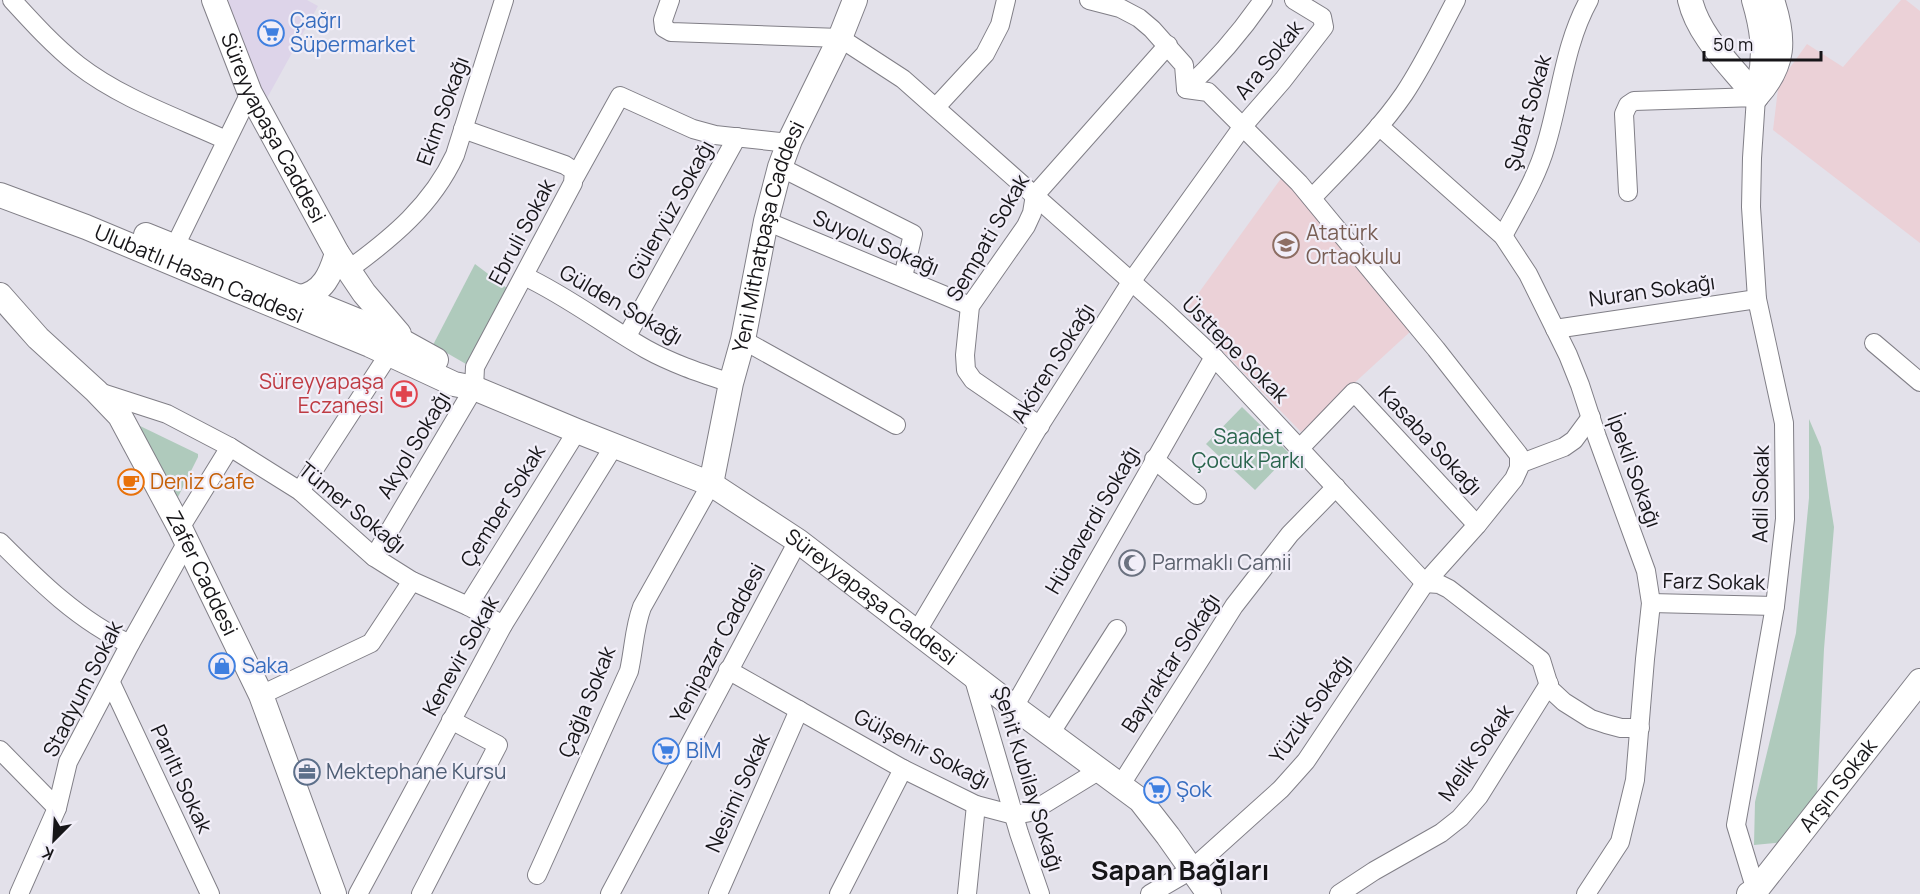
<svg xmlns="http://www.w3.org/2000/svg" width="1920" height="894" viewBox="0 0 1920 894" font-family="Manrope,sans-serif">
<style>
.commercial{fill:#ddd4e9}
.education{fill:#ebd1d7}
.green{fill:#afcabc}
.lines{fill:none;stroke-linecap:round;stroke-linejoin:round}
.minor-casing{stroke:#817f87;stroke-width:20}
.tertiary-casing{stroke:#817f87;stroke-width:26}
.minor{stroke:#fff;stroke-width:18}
.tertiary{stroke:#fff;stroke-width:24}
.labels{text-anchor:middle;stroke-width:4.5;stroke-linejoin:round;paint-order:stroke}
.shop-label{font-size:21px;fill:#366cbe;stroke:#f1eef8;text-anchor:start}
.street-label{font-size:21px;fill:#161518;stroke:#f1eef8}
.education-label{font-size:21px;fill:#785e54;stroke:#f1eef8;text-anchor:start}
.health-label{font-size:21px;fill:#be3a42;stroke:#f1eef8;text-anchor:end}
.park-label{font-size:21px;fill:#2a654d;stroke:#f1eef8}
.food-label{font-size:21px;fill:#c56008;stroke:#f1eef8;text-anchor:start}
.worship-label{font-size:21px;fill:#5b616d;stroke:#f1eef8;text-anchor:start}
.service-label{font-size:21px;fill:#4e5e75;stroke:#f1eef8;text-anchor:start}
.district-label{font-size:27px;font-weight:bold;fill:#161518;stroke:#f1eef8}
</style>
<rect width="100%" height="100%" fill="#e3e1ea"/>
<!-- commercial -->
<path class="commercial" d="M228,0H307L318,6L261,109Z"/>
<!-- education -->
<g class="education">
<path d="M1901,0H1906L1920,11V243L1773,130L1778,89L1781,80L1807,44L1843,67Z"/>
<path d="M1282,177L1411,331L1301,432L1185,312Z"/>
</g>
<!-- green -->
<g class="green">
<path d="M475,264L508,289L466,364L433,345Z"/>
<path d="M1242,407L1290,454L1255,490L1206,444Z"/>
<path d="M1809,419L1821,447L1834,527L1824,649L1817,794L1785,842L1754,845L1755,802L1796,633L1809,498Z"/>
<path d="M138,425L198,454V457L178,497L174,495Z"/>
</g>
<g class="lines">
<!-- minor casing -->
<g class="minor-casing">
<g id="minor">
<path d="M12,0C33,23 54,46 78,65C122,99 176,117 226,140"/>
<path d="M670,0L663,20L664,28L671,32L840,38L903,79L1168,314L1214,357L1425,583L1439,584L1449,589L1541,660L1550,689L1564,702L1591,719L1606,724L1621,728H1640"/>
<path d="M1089,0L1120,8L1139,18L1152,29L1184,65L1186,89L1208,92L1299,183L1436,349L1519,455V468L1514,479L1477,525L1425,583L1306,761L1281,789L1191,870L1150,894"/>
<path d="M1186,89C1214,63 1241,32 1263,0"/>
<path d="M936,107L985,54L1000,25L1006,0"/>
<path d="M1379,126L1503,236L1528,274L1568,355L1580,385L1597,437L1646,571L1651,603L1645,659L1635,780L1620,842L1586,894"/>
<path d="M780,167L913,234L903,277"/>
<path d="M575,177L620,96L693,129L715,135L789,143"/>
<path d="M1628,192L1624,114L1628,105L1634,101L1756,97L1752,158L1751,207L1757,299L1784,423L1785,519L1775,606L1736,825L1757,894"/>
<path d="M1312,198C1343,165 1378,132 1404,94C1424,64 1439,32 1456,0"/>
<path d="M766,221L970,306"/>
<path d="M1503,236C1519,206 1537,177 1546,145C1561,96 1564,45 1589,0"/>
<path d="M175,246L250,93"/>
<path d="M348,270C392,238 432,205 455,155L504,0"/>
<path d="M524,276C567,296 604,325 646,349C673,364 701,373 731,383"/>
<path d="M1555,329L1757,299"/>
<path d="M627,336L737,137"/>
<path d="M743,340L896,425"/>
<path d="M1874,343L1920,382"/>
<path d="M96,391L167,414L230,447"/>
<path d="M1040,426L973,380L966,370L965,355L970,306L1026,226L1032,213L1035,195L1168,45"/>
<path d="M1300,448L1354,392L1477,525"/>
<path d="M1154,459L1197,495"/>
<path d="M1519,464L1564,447L1574,440L1591,417"/>
<path d="M300,491L389,354"/>
<path d="M180,528L230,447L300,491L374,557L412,581L468,606L503,625"/>
<path d="M0,542C38,580 80,622 130,644"/>
<path d="M374,557L474,388L475,367L573,183L574,171L565,165L463,129"/>
<path d="M1651,603L1775,606"/>
<path d="M468,606L577,431"/>
<path d="M916,633L1038,428L1131,282L1243,126L1283,80L1324,27L1322,17L1294,0"/>
<path d="M728,670L903,769L976,805L1014,815L1031,812L1098,771"/>
<path d="M973,676L1019,833L1040,894"/>
<path d="M111,683L210,894"/>
<path d="M261,695L371,643L412,581"/>
<path d="M1014,707L1214,357"/>
<path d="M1050,734L1117,629"/>
<path d="M0,750L57,808"/>
<path d="M1120,786L1234,606L1290,534L1336,487"/>
<path d="M537,875L629,671C634,649 634,628 642,607L711,484"/>
<path d="M19,894L57,808L68,762L130,644L187,542"/>
<path d="M358,894L503,625L614,446"/>
<path d="M421,894L498,745L451,720"/>
<path d="M610,894L798,541"/>
<path d="M718,894L799,710"/>
<path d="M839,894L903,769"/>
<path d="M967,894L976,805"/>
<path d="M1339,894L1374,871L1441,833L1460,818L1479,796L1549,684"/>
</g>
</g>
<!-- tertiary casing -->
<g class="tertiary-casing">
<g id="tertiary">
<path id="s1" d="M214,0L250,93L337,253L364,293L399,334"/>
<path d="M1690,0C1699,38 1733,67 1756,97"/>
<path d="M1754,0C1762,27 1766,52 1760,79"/>
<path d="M1756,97C1785,65 1785,39 1772,0"/>
<path id="s2" d="M0,195L86,227L239,291L370,345L454,384L474,388L577,431L711,484L798,541L1014,707L1140,800L1168,836L1209,894"/>
<path d="M146,235L356,320L398,339L436,360"/>
<path id="s3" d="M0,295L38,338L96,391L120,416L180,528L261,695L334,894"/>
<path d="M300,297C323,293 331,274 337,253"/>
<path id="s4" d="M711,484L731,383L743,340L766,221L780,167L790,140L840,38L855,0"/>
<path id="s5" d="M1749,894L1757,889L1920,681"/>
</g>
</g>
<!-- minor -->
<use href="#minor" class="minor"/>
<!-- tertiary -->
<use href="#tertiary" class="tertiary"/>
</g>
<!-- icons -->
<defs>
<g id="supermarket-ring" transform="scale(1.35)"><circle r="9.5" fill="#f1eef8" stroke="#3f7fe0" stroke-width="1.5"/><path d="M-6-5.5h2.5l.6 2H6L4.5 2H-2.5L-4.4-4H-6ZM-1.5 3.2a1.3 1.3 0 1 0 .1 0ZM3 3.2a1.3 1.3 0 1 0 .1 0Z" fill="#3f7fe0"/></g>
<g id="school-ring" transform="scale(1.35)"><circle r="9.5" fill="#f1eef8" stroke="#8d6e63" stroke-width="1.5"/><path d="M0-5L7-2L0 1L-7-2ZM-4 1L0 2.5L4 1V4Q0 6-4 4Z" fill="#8d6e63"/></g>
<g id="pharmacy-ring" transform="scale(1.35)"><circle r="9.5" fill="#f1eef8" stroke="#e0444e" stroke-width="1.5"/><path d="M-2-6h4v4h4v4h-4v4h-4v-4h-4v-4h4Z" fill="#e0444e"/></g>
<g id="cafe-ring" transform="scale(1.35)"><circle r="9.5" fill="#f1eef8" stroke="#e8710a" stroke-width="1.5"/><path d="M-5.5-4.5H6V0H3Q3 3.5 0 3.5H-2.5Q-5.5 3.5-5.5 0ZM3-3.2v2h1.7v-2ZM-6 4.5H4V6H-6Z" fill="#e8710a"/></g>
<g id="mosque-ring" transform="scale(1.35)"><circle r="9.5" fill="#f1eef8" stroke="#6b7280" stroke-width="1.5"/><path d="M3.5-4.9A6 6 0 1 0 3.5 4.9A5 5 0 1 1 3.5-4.9Z" fill="#6b7280"/></g>
<g id="shop-ring" transform="scale(1.35)"><circle r="9.5" fill="#f1eef8" stroke="#3f7fe0" stroke-width="1.5"/><path d="M-5-2.5h2.3a2.7 3.5 0 0 1 5.4 0H5L5.5 6h-11ZM-1.5-2.5h3a1.5 2.3 0 0 0-3 0Z" fill="#3f7fe0"/></g>
<g id="office-ring" transform="scale(1.35)"><circle r="9.5" fill="#f1eef8" stroke="#5c6f8a" stroke-width="1.5"/><path d="M-6-3h4V-5.5h4V-3h4V5H-6ZM-1-4.5V-3h2v-1.5ZM-6 0V1H6V0Z" fill="#5c6f8a"/></g>
</defs>
<g fill-rule="evenodd">
<use href="#supermarket-ring" x="271" y="33"/>
<use href="#school-ring" x="1286" y="245"/>
<use href="#pharmacy-ring" x="404" y="394"/>
<use href="#cafe-ring" x="131" y="482"/>
<use href="#mosque-ring" x="1132" y="563"/>
<use href="#shop-ring" x="222" y="666"/>
<use href="#supermarket-ring" x="666" y="751"/>
<use href="#office-ring" x="307" y="772"/>
<use href="#supermarket-ring" x="1157" y="790"/>
</g>
<g class="labels">
<!-- shop labels -->
<g class="shop-label">
<text x="290" y="28">Çağrı<tspan x="290" dy="24">Süpermarket</tspan></text>
<text x="242" y="673">Saka</text>
<text x="686" y="758">BİM</text>
<text x="1176" y="797">Şok</text>
</g>
<!-- street labels -->
<g class="street-label">
<text transform="translate(1269 60) rotate(-51)" y="7">Ara Sokak</text>
<text transform="translate(443 111) rotate(-70)" y="7">Ekim Sokağı</text>
<text transform="translate(1528 113) rotate(-74)" y="7">Şubat Sokak</text>
<text dy="7" stroke="none"><textPath href="#s1" startOffset="141">Süreyyapaşa Caddesi</textPath></text>
<text transform="translate(671 210) rotate(-61)" y="7">Güleryüz Sokağı</text>
<text transform="translate(522 232) rotate(-62)" y="7">Ebruli Sokak</text>
<text dy="7" stroke="none"><textPath href="#s4" startOffset="254">Yeni Mithatpaşa Caddesi</textPath></text>
<text transform="translate(988 238) rotate(-60)" y="7">Sempati Sokak</text>
<text transform="translate(876 243) rotate(23)" y="7">Suyolu Sokağı</text>
<text dy="7" stroke="none"><textPath href="#s2" startOffset="214">Ulubatlı Hasan Caddesi</textPath></text>
<text transform="translate(1652 291) rotate(-8)" y="7">Nuran Sokağı</text>
<text transform="translate(621 305) rotate(30)" y="7">Gülden Sokağı</text>
<text transform="translate(1235 350) rotate(45)" y="7">Üsttepe Sokak</text>
<text transform="translate(1053 363) rotate(-58)" y="7">Akören Sokağı</text>
<text transform="translate(1430 441) rotate(47)" y="7">Kasaba Sokağı</text>
<text transform="translate(414 445) rotate(-59)" y="7">Akyol Sokağı</text>
<text transform="translate(1634 471) rotate(70)" y="7">İpekli Sokağı</text>
<text transform="translate(1761 494) rotate(-89)" y="7">Adil Sokak</text>
<text transform="translate(503 506) rotate(-58)" y="7">Çember Sokak</text>
<text transform="translate(352 508) rotate(39)" y="7">Tümer Sokağı</text>
<text transform="translate(1093 520) rotate(-60)" y="7">Hüdaverdi Sokağı</text>
<text dy="7" stroke="none"><textPath href="#s3" startOffset="348">Zafer Caddesi</textPath></text>
<text transform="translate(1714 582) rotate(1)" y="7">Farz Sokak</text>
<text dy="7" stroke="none"><textPath href="#s2" startOffset="964">Süreyyapaşa Caddesi</textPath></text>
<text transform="translate(718 643) rotate(-62)" y="7">Yenipazar Caddesi</text>
<text transform="translate(461 656) rotate(-61)" y="7">Kenevir Sokak</text>
<text transform="translate(1171 663) rotate(-57)" y="7">Bayraktar Sokağı</text>
<text transform="translate(83 689) rotate(-63)" y="7">Stadyum Sokak</text>
<text transform="translate(587 702) rotate(-68)" y="7">Çağla Sokak</text>
<text transform="translate(1311 709) rotate(-55)" y="7">Yüzük Sokağı</text>
<text transform="translate(922 749) rotate(27)" y="7">Gülşehir Sokağı</text>
<text transform="translate(1476 753) rotate(-55)" y="7">Melik Sokak</text>
<text transform="translate(181 779) rotate(65)" y="7">Parıltı Sokak</text>
<text transform="translate(1028 779) rotate(73)" y="7">Şehit Kubilay Sokağı</text>
<text dy="7" stroke="none"><textPath href="#s5" startOffset="141">Arşın Sokak</textPath></text>
<text transform="translate(738 793) rotate(-66)" y="7">Nesimi Sokak</text>
</g>
<!-- education labels -->
<g class="education-label">
<text x="1306" y="240">Atatürk<tspan x="1306" dy="24">Ortaokulu</tspan></text>
</g>
<!-- health labels -->
<g class="health-label">
<text x="384" y="389">Süreyyapaşa<tspan x="384" dy="24">Eczanesi</tspan></text>
</g>
<!-- park labels -->
<g class="park-label">
<text x="1248" y="444">Saadet<tspan x="1248" dy="24">Çocuk Parkı</tspan></text>
</g>
<!-- food labels -->
<g class="food-label">
<text x="150" y="489">Deniz Cafe</text>
</g>
<!-- worship labels -->
<g class="worship-label">
<text x="1152" y="570">Parmaklı Camii</text>
</g>
<!-- service labels -->
<g class="service-label">
<text x="326" y="779">Mektephane Kursu</text>
</g>
<!-- district labels -->
<g class="district-label">
<text x="1180" y="880">Sapan Bağları</text>
</g>
</g>
<!-- north arrow -->
<g transform="translate(54 840) rotate(204)" stroke="#f1eef8" stroke-width="4.5" paint-order="stroke">
<path d="M0-4.5L10 22L0 15L-10 22Z" fill="#161518"/>
<text y="-9" font-size="16" font-weight="bold" text-anchor="middle" fill="#161518">K</text>
</g>
<!-- scale -->
<path d="M1704 51v9h117v-9" fill="none" stroke="#161518" stroke-width="3"/>
<text x="1713" y="51" font-size="18" fill="#161518" stroke="#f1eef8" stroke-width="4.5" paint-order="stroke">50 m</text>
</svg>
